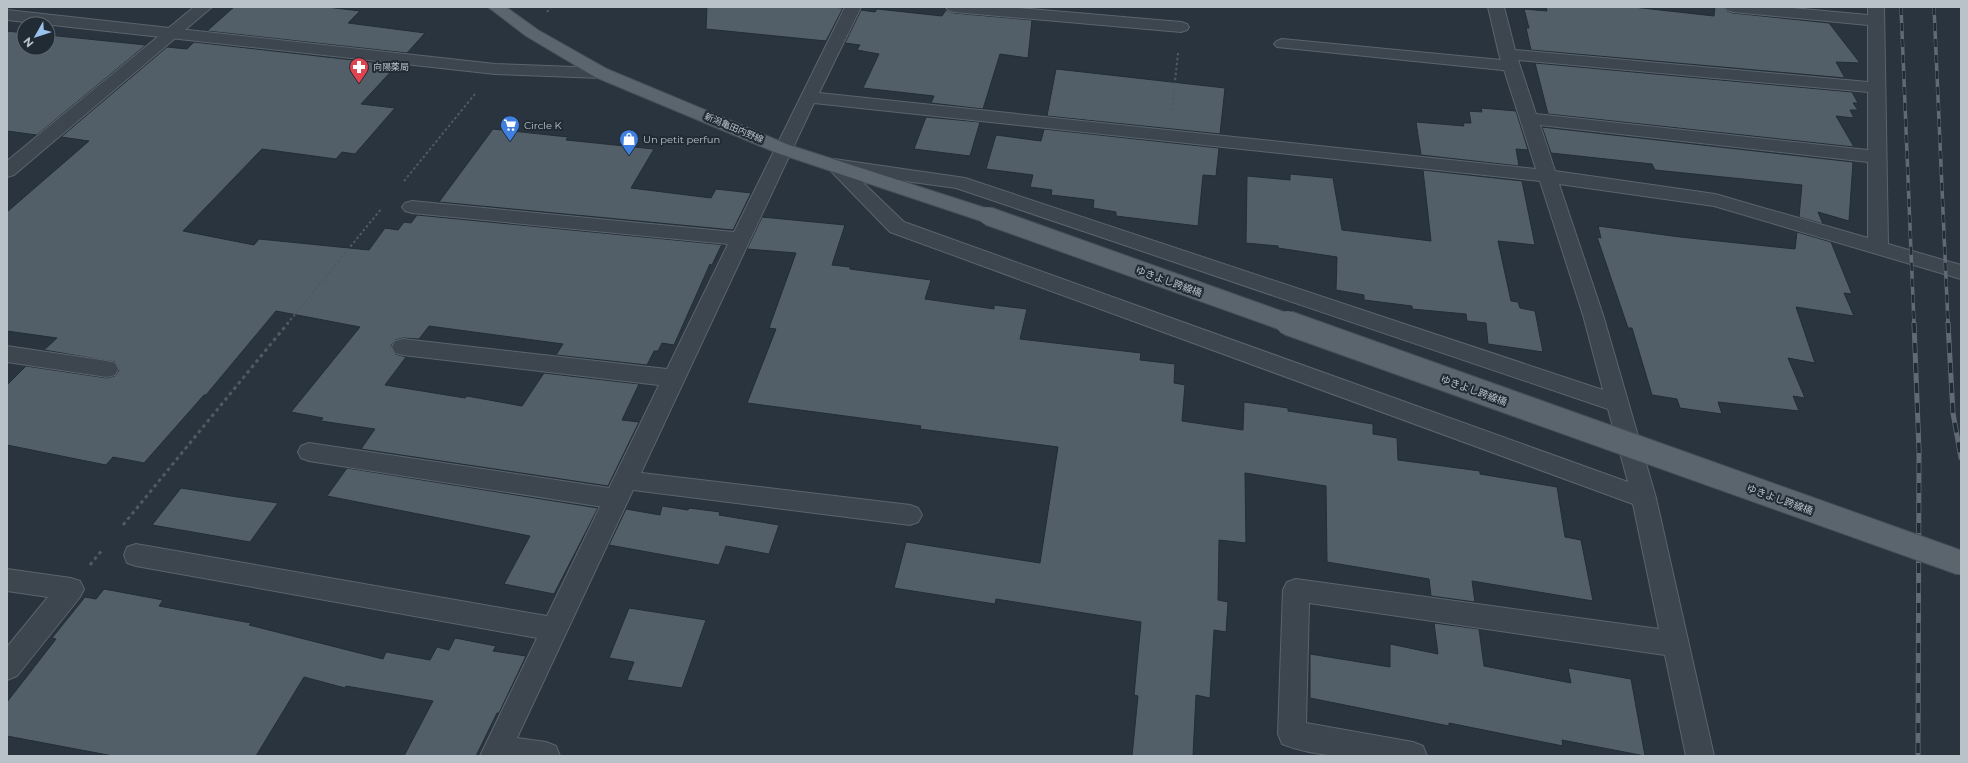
<svg xmlns="http://www.w3.org/2000/svg" width="1968" height="763" viewBox="0 0 1968 763" font-family="Montserrat,'Noto Sans JP',sans-serif">
<style>
.building{fill:#525f69;stroke:#232d36}
.lines{fill:none;stroke-linecap:round;stroke-linejoin:round}
.service-casing{stroke:#5a646c;stroke-width:2}
.minor-casing{stroke:#5a646c;stroke-width:2}
.tertiary-casing{stroke:#5a646c;stroke-width:2}
.primary-casing{stroke:#464f58;stroke-width:2}
.path-far1{stroke:#4b5d5e;stroke-width:2;stroke-dasharray:2.5 2.5;stroke-linecap:butt}
.path{stroke:#4b5d5e;stroke-width:3;stroke-dasharray:3.5 3.5;stroke-linecap:butt}
.service{fill:#3d464f;fill-rule:evenodd}
.minor{fill:#3d464f;fill-rule:evenodd}
.tertiary{fill:#3d464f;fill-rule:evenodd}
.primary{fill:#5b656e;fill-rule:evenodd}
.rail-far1-casing{stroke:#5f6a75;stroke-width:3.5}
.rail-casing{stroke:#5f6a75;stroke-width:5}
.rail-far1{stroke:#212b34;stroke-width:2.5;stroke-dasharray:8;stroke-linecap:butt}
.rail{stroke:#212b34;stroke-width:3.5;stroke-dasharray:10;stroke-linecap:butt}
.primary-bridge-far1-casing{stroke:#464f58;stroke-width:20;stroke-linecap:butt}
.primary-bridge-casing{stroke:#464f58;stroke-width:26;stroke-linecap:butt}
.primary-bridge-far1{stroke:#5b656e;stroke-width:18}
.primary-bridge{stroke:#5b656e;stroke-width:24}
.labels{text-anchor:middle;stroke-width:4;stroke-linejoin:round;paint-order:stroke}
.far-poi-label{font-size:9px;fill:#b9c1c9;stroke:#212b34;text-anchor:start}
.far-street-label{font-size:9px;fill:#b9c1c9;stroke:#212b34}
.poi-label{font-size:10px;fill:#b9c1c9;stroke:#212b34;text-anchor:start}
.street-label{font-size:10px;fill:#b9c1c9;stroke:#212b34}
</style>
<rect width="100%" height="100%" fill="#29343e"/>
<!-- building -->
<g class="building">
<path d="M234,7H327L360,11L348,23L425,33L407,53L207,31Z"/>
<path d="M707,7H830L843,8L826,41L706,29Z"/>
<path d="M1546,7H1633L1714,16L1715,7H1724L1727,11L1733,13L1829,23L1860,63L1836,62L1845,78L1531,50L1526,28H1529L1524,9L1547,11Z"/>
<path d="M877,9L942,16L946,10L954,13L1032,20L1028,58L1000,54L983,109L931,103L934,96L863,88L879,54L857,50L860,45L845,43L861,10L875,12Z"/>
<path d="M7,31L24,33V48H48V35L146,45L37,135L7,131Z"/>
<path d="M194,42L397,65L361,104L395,108L355,154L342,152L336,159L262,149L183,231L254,245L259,239L369,250L385,228L398,230L404,222L411,223L417,215L726,245L721,246L712,265L710,264L674,345L662,343L658,351H654L647,365L556,355L563,344L429,326L419,339L403,338L395,340L391,346L395,354L406,357L385,385L465,398L467,396L522,406L544,373L639,384L622,420L639,422L608,486L361,449L375,429L321,421L323,418L291,412L360,327L276,311L206,395H204L144,463L113,457L106,465L7,445V385L26,366L107,378L115,376L119,370L115,362L44,350L57,338L7,331V212L89,141L61,137L167,47L187,49Z"/>
<path d="M1535,63L1852,92L1858,103H1853L1858,110H1850L1854,118L1836,116L1854,147L1548,114Z"/>
<path d="M1056,69L1225,88L1220,134L1047,116Z"/>
<path d="M1481,108L1516,111L1528,150L1516,149L1519,166L1421,155L1416,122L1464,126L1463,123H1471L1469,111L1482,112Z"/>
<path d="M926,117L980,122L970,156L914,149Z"/>
<path d="M1542,127L1853,162L1849,221L1818,212L1823,224L1799,217L1802,185L1655,170L1652,164L1551,153Z"/>
<path d="M493,129L568,137L566,140L654,149L631,188L711,198L716,189L751,193L733,230L439,202Z"/>
<path d="M1044,129L1219,148L1216,176L1203,175L1198,226L1116,216V212L1093,208L1094,200L1051,195L1052,190L1030,187L1033,175L986,169L996,135L1041,141Z"/>
<path d="M1423,170L1522,181L1535,245L1498,241L1511,301L1518,302L1520,308L1535,311L1543,352L1488,344L1486,323L1467,321L1466,314L1412,309V306L1364,300V295L1336,290L1337,257L1278,248V246L1246,243L1247,176L1290,180V174L1333,178L1342,230L1431,241Z"/>
<path d="M762,217L845,225L832,265L850,267V269L931,280L925,299L994,309V305L1027,309L1020,339L1141,353L1140,360L1175,364L1174,383L1185,385L1182,421L1243,430L1244,402L1288,408V411L1373,424V434L1397,438L1398,460L1480,471V474L1557,487L1565,537L1581,540L1593,601L1472,581L1475,602L1431,596L1429,579L1327,562L1326,486L1245,473L1246,543L1219,540L1218,600L1228,602L1226,632L1214,630L1210,698L1196,695L1193,756H1132L1138,696L1134,695L1141,622L996,599L995,604L894,588L906,542L1040,563L1058,447L920,429L921,426L747,403L776,329L769,328L796,253L747,249Z"/>
<path d="M1598,226L1680,237L1795,249L1797,232L1831,242L1852,294L1844,293L1854,316L1796,307L1815,363L1788,358L1805,398L1793,396L1799,411L1718,402L1722,414L1680,408L1677,399L1652,395L1632,328H1628L1597,237L1601,238Z"/>
<path d="M347,468L598,508L554,594L504,584L530,536L327,496Z"/>
<path d="M181,488L231,496L278,503L250,542L152,525Z"/>
<path d="M662,506L688,510L689,508L720,512L719,515L779,525L769,554L726,546L719,565L609,545L626,509L660,515Z"/>
<path d="M104,589L163,600L159,606L251,623L249,625L383,659L386,652L430,660L437,647L449,650L455,638L496,646L493,651L526,656L499,713H497L476,756H404L433,701L346,686L345,688L304,677L256,756H113L7,736V702L56,639L52,638L85,597L96,599Z"/>
<path d="M629,608L706,620L682,688L627,680L634,662L609,658Z"/>
<path d="M1434,623L1479,629L1484,666L1571,683L1568,668L1631,679L1645,756L1562,740L1563,746L1449,723V726L1310,698V654L1390,667V644L1438,654Z"/>
</g>
<g class="lines">
<!-- service casing -->
<g class="service-casing">
<g id="service">
<path d="M1282,39L1512,61L1518,63L1520,66L1518,69L1512,71L1277,47L1274,44L1277,41Z"/>
<path d="M309,443L616,489L624,492L627,499L624,506L616,509L309,461L301,458L298,452L301,446Z"/>
<path d="M625,471L910,505L918,508L922,515L918,522L910,525L625,489L617,487L614,480L617,473Z"/>
</g>
</g>
<!-- minor casing -->
<g class="minor-casing">
<g id="minor">
<path d="M845,7H861L819,93L1536,169L1499,54L1488,7H1504L1515,50L1868,82V25L1733,12L1727,10L1725,7H1781L1868,15V7H1884L1888,244L1961,265V279L1714,206L1559,184L1603,315L1656,498L1714,756H1686L1665,655L1309,603L1306,723L1413,742L1423,746L1427,756C1380,756 1327,762 1282,744L1278,734L1283,590L1287,582L1296,579L1659,629L1633,504L890,232L825,165L828,161L834,159L965,178L1603,390L1583,315L1540,181L814,103L517,738L546,742L556,746L560,756H480L537,638L136,566L127,563L124,555L127,547L136,544L547,616L659,385L403,355L395,353L392,347L395,341L403,339L667,369L728,244L412,213L405,211L402,207L405,203L412,201L734,232ZM1518,60L1868,92V150L1536,114ZM1540,125L1868,162V238L1715,194L1555,171ZM854,174L956,188L1608,409L1628,482L904,222Z"/>
<path d="M946,7H1007L1181,22L1187,24L1189,27L1187,30L1181,32L954,12L948,10Z"/>
<path d="M7,10L495,64L601,68L607,69L609,73L607,77L601,78L495,74L7,20Z"/>
<path d="M7,346L107,361L115,363L118,369L115,375L107,377L7,362Z"/>
<path d="M7,569L71,578L80,581L84,589L80,597L17,676L7,680V647L48,597L7,591Z"/>
</g>
</g>
<!-- tertiary casing -->
<g class="tertiary-casing">
<path id="tertiary" d="M194,7H212L14,175L7,177V161Z"/>
</g>
<!-- primary casing -->
<g class="primary-casing">
<path id="primary" d="M488,7H506L538,30L607,69L789,145L995,211L998,216L995,221L988,222L981,221L777,153L595,77L526,36Z"/>
</g>
<!-- path-far1 -->
<g class="path-far1">
<path d="M547,12L551,7"/>
<path d="M1172,110L1178,53"/>
<path d="M404,181L475,94"/>
<path d="M287,324L382,208"/>
</g>
<!-- path -->
<g class="path">
<path d="M123,525L288,323"/>
<path d="M90,565L103,549"/>
</g>
<!-- service -->
<use href="#service" class="service"/>
<!-- minor -->
<use href="#minor" class="minor"/>
<!-- tertiary -->
<use href="#tertiary" class="tertiary"/>
<!-- primary -->
<use href="#primary" class="primary"/>
<!-- rail-far1 casing -->
<g class="rail-far1-casing">
<g id="rail-far1">
<path d="M1901,7L1914,324"/>
<path d="M1934,7L1948,324"/>
</g>
</g>
<!-- rail casing -->
<g class="rail-casing">
<g id="rail">
<path d="M1914,323L1919,450L1918,756"/>
<path d="M1948,323L1953,413L1961,458"/>
</g>
</g>
<!-- rail-far1 -->
<use href="#rail-far1" class="rail-far1"/>
<!-- rail -->
<use href="#rail" class="rail"/>
<!-- primary-bridge-far1 casing -->
<g class="primary-bridge-far1-casing">
<path id="primary-bridge-far1" d="M988,216L1291,324"/>
</g>
<!-- primary-bridge casing -->
<g class="primary-bridge-casing">
<path id="primary-bridge" d="M1288,323L1961,563"/>
</g>
<!-- primary-bridge-far1 -->
<use href="#primary-bridge-far1" class="primary-bridge-far1"/>
<!-- primary-bridge -->
<use href="#primary-bridge" class="primary-bridge"/>
</g>
<!-- icons -->
<defs>
<g id="pharmacy-pin" transform="scale(1)"><path d="M0 17L-7.5 6A9.5 9.5 0 1 1 7.5 6Z" fill="#e0444e" stroke="#212b34"/><path d="M-2-6h4v4h4v4h-4v4h-4v-4h-4v-4h4Z" fill="#fff"/></g>
<g id="supermarket-pin" transform="scale(1)"><path d="M0 17L-7.5 6A9.5 9.5 0 1 1 7.5 6Z" fill="#3f7fe0" stroke="#212b34"/><path d="M-6-5.5h2.5l.6 2H6L4.5 2H-2.5L-4.4-4H-6ZM-1.5 3.2a1.3 1.3 0 1 0 .1 0ZM3 3.2a1.3 1.3 0 1 0 .1 0Z" fill="#fff"/></g>
<g id="shop-pin" transform="scale(1)"><path d="M0 17L-7.5 6A9.5 9.5 0 1 1 7.5 6Z" fill="#3f7fe0" stroke="#212b34"/><path d="M-5-2.5h2.3a2.7 3.5 0 0 1 5.4 0H5L5.5 6h-11ZM-1.5-2.5h3a1.5 2.3 0 0 0-3 0Z" fill="#fff"/></g>
</defs>
<g fill-rule="evenodd">
<use href="#pharmacy-pin" x="359" y="67"/>
<use href="#supermarket-pin" x="510" y="125"/>
<use href="#shop-pin" x="629" y="139"/>
</g>
<g class="labels">
<!-- far-poi labels -->
<g class="far-poi-label">
<text x="373" y="70">向陽薬局</text>
</g>
<!-- far-street labels -->
<g class="far-street-label">
<text transform="translate(734 128) rotate(23)" y="3">新潟亀田内野線</text>
</g>
<!-- poi labels -->
<g class="poi-label">
<text x="524" y="129">Circle K</text>
<text x="643" y="143">Un petit perfun</text>
</g>
<!-- street labels -->
<g class="street-label">
<text transform="translate(1169 281) rotate(20)" y="4">ゆきよし跨線橋</text>
<text transform="translate(1474 390) rotate(20)" y="4">ゆきよし跨線橋</text>
<text transform="translate(1780 499) rotate(20)" y="4">ゆきよし跨線橋</text>
</g>
</g>
<!-- border -->
<rect width="1968" height="763" fill="none" stroke="#b9c1c9" stroke-width="16"/>
<!-- north arrow -->
<g transform="translate(36 36) rotate(231)"><circle r="19" fill="#212b34" stroke="#5e6770"/>
<path d="M0-3L7 15L0 10L-7 15Z" fill="#9ac2ed"/>
<text y="-6" font-size="11" font-weight="bold" text-anchor="middle" fill="#b9c1c9">N</text>
</g>
</svg>
